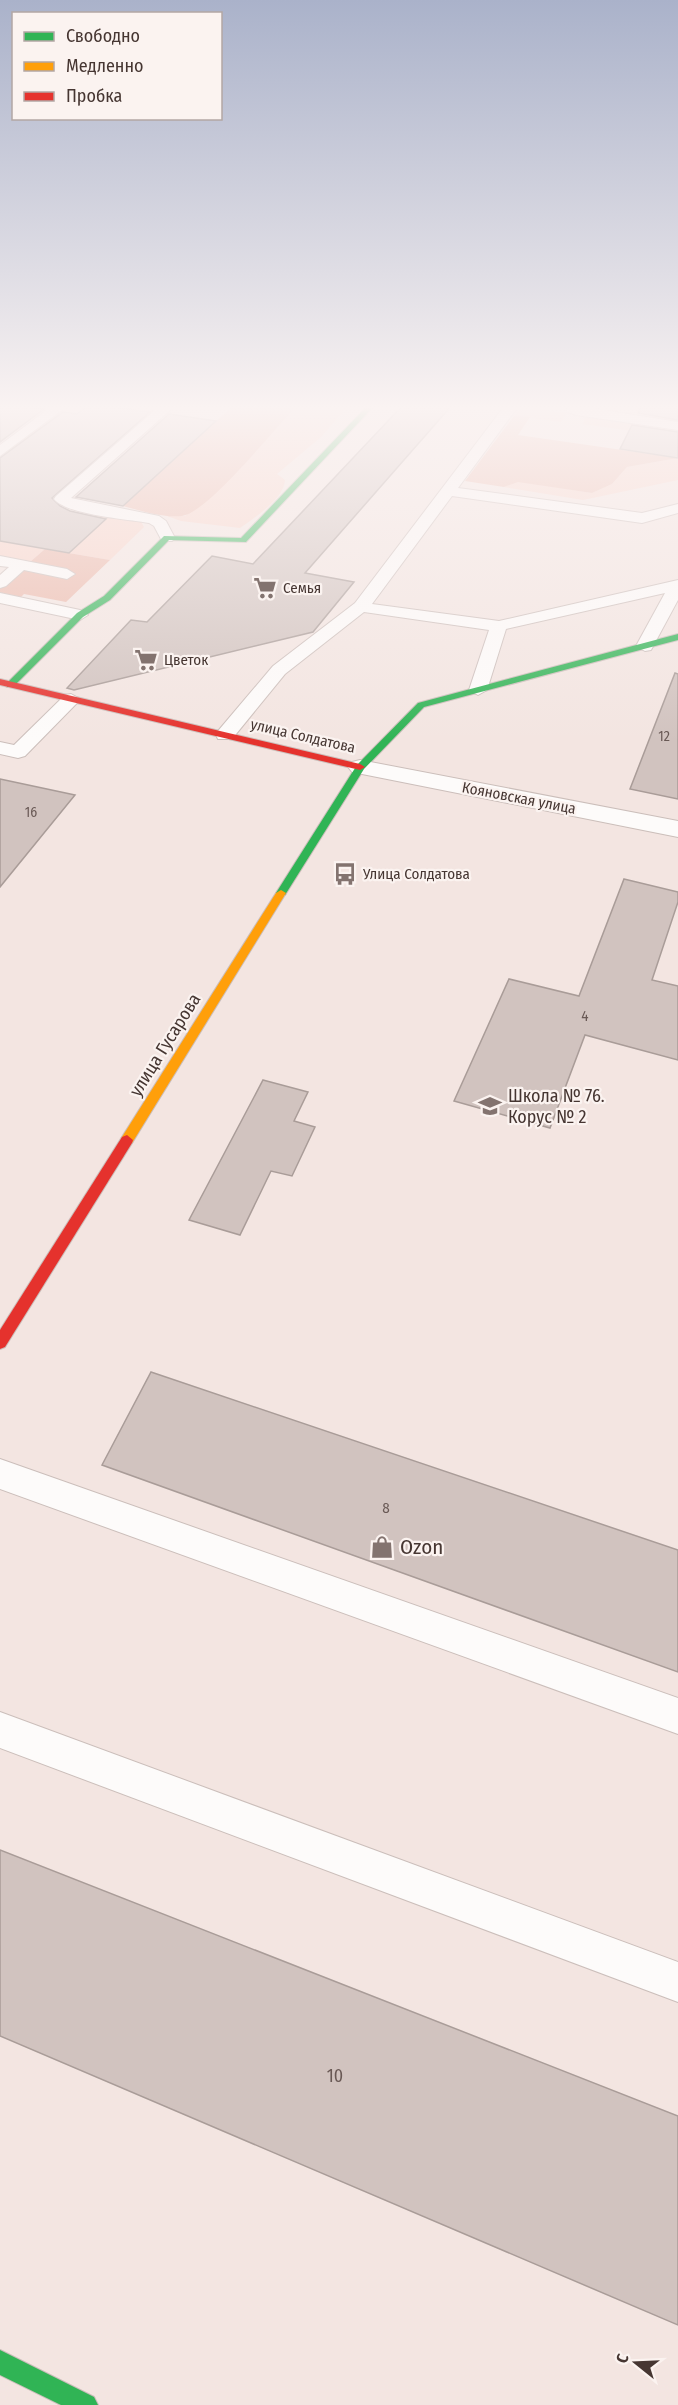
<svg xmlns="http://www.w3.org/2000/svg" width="678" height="2405" viewBox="0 0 678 2405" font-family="'Fira Sans Condensed',sans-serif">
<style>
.green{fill:#f8d3c8}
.forest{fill:#ebb8aa}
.building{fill:#d1c3bf;stroke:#a99c98;stroke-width:1.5}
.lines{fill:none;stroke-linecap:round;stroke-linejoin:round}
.lane-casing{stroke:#cbbeba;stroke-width:2}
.street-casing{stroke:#cbbeba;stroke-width:2}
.fast-casing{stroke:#cbbeba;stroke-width:2}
.slow-casing{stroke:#cbbeba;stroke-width:2}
.jam-casing{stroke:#cbbeba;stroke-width:2}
.lane{fill:#fdfbfa;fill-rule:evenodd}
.street{fill:#fdfbfa;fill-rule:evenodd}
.fast{fill:#30b455;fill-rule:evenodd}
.slow{fill:#ff9f0a;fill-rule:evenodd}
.jam{fill:#e5322d;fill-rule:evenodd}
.labels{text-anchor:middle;stroke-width:4.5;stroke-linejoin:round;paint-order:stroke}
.far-number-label{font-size:14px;fill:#695955}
.far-poi-label{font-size:15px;fill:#463632;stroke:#fbf3f0;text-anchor:start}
.far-street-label{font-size:15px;fill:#463632;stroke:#fbf3f0}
.number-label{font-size:15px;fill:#695955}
.street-label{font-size:18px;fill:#463632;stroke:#fbf3f0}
.poi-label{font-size:18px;fill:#463632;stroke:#fbf3f0;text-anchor:start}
.near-number-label{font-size:18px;fill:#695955}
.near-poi-label{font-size:21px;fill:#463632;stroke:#fbf3f0;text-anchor:start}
</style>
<rect width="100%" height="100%" fill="#f3e5e1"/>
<!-- green -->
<g class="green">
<path d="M66,404H154L122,432L23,504L90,516L97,512L140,520L144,527L110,560L69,553L92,531L0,516V455Z"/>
<path d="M299,404H356L347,407L321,437L277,474L285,480C284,499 255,517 240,528L181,521L164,515L185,516Z"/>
<path d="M593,404H678V422L650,418L653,411L618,407L615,413L590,409Z"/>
<path d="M523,407L566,413L561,422L514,416Z"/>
<path d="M592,416L640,423L643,425L640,432L582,424L586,417Z"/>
<path d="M678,458V480L583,500L504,487L518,481L592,493L612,484L627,467Z"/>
<path d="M0,541L45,549L30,562L0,556Z"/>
</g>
<!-- forest -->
<g class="forest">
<path d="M235,404H299C276,426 209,512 182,516C163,518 142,511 123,506Z"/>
<path d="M514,416L530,417L518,435L678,458L627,467L612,484L592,493L518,482L504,487L465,481Z"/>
<path d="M45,549L110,560L66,602L24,594L20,598L0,594V588Z"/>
</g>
<!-- building -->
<g class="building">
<path d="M0,404H10L44,409L0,442Z"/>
<path d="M90,404L150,412L52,498L60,506L70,511L106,519L69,553L0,541V458L63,412L77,414Z"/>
<path d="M404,404H453L305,573L354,582L313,632L74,690L67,688L131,620L147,622L212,556L253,564Z"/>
<path d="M642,404L678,406V420L638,413Z"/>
<path d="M169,414L216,421L123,506L76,497Z"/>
<path d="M632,425L678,432V458L620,449Z"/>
<path d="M675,673L678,674V799L630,789Z"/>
<path d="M0,779L75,795L0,887Z"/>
<path d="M624,879L678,892V902L652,980L678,986V1060L585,1035L550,1128L454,1101L509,979L579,996Z"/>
<path d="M263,1080L308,1092L294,1121L315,1127L292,1176L271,1171L240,1235L189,1220Z"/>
<path d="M151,1372L678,1550V1672L102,1465Z"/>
<path d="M0,1850L678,2116V2325L0,2036Z"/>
</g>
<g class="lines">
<!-- lane casing -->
<g class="lane-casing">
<g id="lane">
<path d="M55,404H70L0,456V445Z"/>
<path d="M162,404H177L71,498L159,516L166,521L175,538L172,541H162L154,526L149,523C127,519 67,515 54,499L56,496Z"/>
<path d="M506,404H520L458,488L642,513L678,504V513L642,523L452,496L372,604L499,621L678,580V600L651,650L645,651L636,646L665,593L506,629L487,690L478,695L469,690L489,630L364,612L285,674L232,739H218L216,735L218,731L273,666L355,603Z"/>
<path d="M566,404L678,422V430L576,415L567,412Z"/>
<path d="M0,556L67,569L75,574L67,579L24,570L6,586L0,588V575L9,567L0,566Z"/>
<path d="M0,593L80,610L88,615L80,620L0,603Z"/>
<path d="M71,694L80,699L77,703L25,756L18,758L0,754V742L14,745L65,695Z"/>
<path d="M0,1459L678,1698V1734L0,1489Z"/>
<path d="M0,1712L678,1962V2002L0,1748Z"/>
</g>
</g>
<!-- street casing -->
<g class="street-casing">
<path id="street" d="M360,760L678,821V837L352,772L348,767L352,762Z"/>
</g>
<!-- fast casing -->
<g class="fast-casing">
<g id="fast">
<path d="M369,404H376L246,542L169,540L110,600L83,617L13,687H7V683L77,613L104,596L164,536L241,538Z"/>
<path d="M678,634V640L424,707L364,769L285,895H277L276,893L357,765L418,703Z"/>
<path d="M0,2350L94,2397L98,2405H61L0,2375Z"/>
</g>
</g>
<!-- slow casing -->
<g class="slow-casing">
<path id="slow" d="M281,890L286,893L132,1143H122L121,1140L122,1137L276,893Z"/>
</g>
<!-- jam casing -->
<g class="jam-casing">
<g id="jam">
<path d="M0,679L360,764L365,767L360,770L0,685Z"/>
<path d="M127,1135L133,1140L132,1143L5,1347L0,1349V1330L122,1137Z"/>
</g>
</g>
<!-- lane -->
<use href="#lane" class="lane"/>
<!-- street -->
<use href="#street" class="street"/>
<!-- fast -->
<use href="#fast" class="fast"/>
<!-- slow -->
<use href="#slow" class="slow"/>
<!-- jam -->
<use href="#jam" class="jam"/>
</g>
<!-- sky -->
<linearGradient id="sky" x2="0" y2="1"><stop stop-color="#aab2ca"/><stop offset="0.55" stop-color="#faf3f2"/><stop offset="1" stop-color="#faf3f2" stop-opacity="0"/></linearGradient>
<rect width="678" height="741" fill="url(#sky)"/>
<!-- icons -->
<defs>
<g id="supermarket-bare" transform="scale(1.8)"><path d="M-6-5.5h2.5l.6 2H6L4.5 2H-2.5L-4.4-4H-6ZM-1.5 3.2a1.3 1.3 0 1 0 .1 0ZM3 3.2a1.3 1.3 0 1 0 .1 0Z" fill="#83736f" stroke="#fbf3f0" stroke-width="2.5" paint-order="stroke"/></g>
<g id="bus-bare" transform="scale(1.8)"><path d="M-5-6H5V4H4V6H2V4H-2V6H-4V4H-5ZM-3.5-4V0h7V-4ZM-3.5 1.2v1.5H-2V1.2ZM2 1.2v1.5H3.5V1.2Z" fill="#83736f" stroke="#fbf3f0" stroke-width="2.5" paint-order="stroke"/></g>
<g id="school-bare" transform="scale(1.8)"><path d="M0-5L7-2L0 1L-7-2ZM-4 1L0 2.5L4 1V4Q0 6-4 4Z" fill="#83736f" stroke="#fbf3f0" stroke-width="2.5" paint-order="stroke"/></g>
<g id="shop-bare" transform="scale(1.8)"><path d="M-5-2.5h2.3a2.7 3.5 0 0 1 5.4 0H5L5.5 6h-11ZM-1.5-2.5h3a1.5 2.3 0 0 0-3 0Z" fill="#83736f" stroke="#fbf3f0" stroke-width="2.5" paint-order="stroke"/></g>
</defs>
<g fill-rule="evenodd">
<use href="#supermarket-bare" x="265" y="588"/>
<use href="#supermarket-bare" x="146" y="660"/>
<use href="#bus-bare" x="345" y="874"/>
<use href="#school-bare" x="490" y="1106"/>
<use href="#shop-bare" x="382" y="1547"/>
</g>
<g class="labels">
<!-- far-number labels -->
<g class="far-number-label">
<text x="664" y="741">12</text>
<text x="31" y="817">16</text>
</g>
<!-- far-poi labels -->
<g class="far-poi-label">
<text x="283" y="593">Семья</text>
<text x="164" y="665">Цветок</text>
<text x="363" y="879">Улица Солдатова</text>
</g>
<!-- far-street labels -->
<g class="far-street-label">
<text transform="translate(303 736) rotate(13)" y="5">улица Солдатова</text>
<text transform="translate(519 798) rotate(11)" y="5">Кояновская улица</text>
</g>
<!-- number labels -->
<g class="number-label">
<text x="585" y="1021">4</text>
<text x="386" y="1513">8</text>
</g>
<!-- street labels -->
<g class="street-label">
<text transform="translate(165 1045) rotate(-58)" y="6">улица Гусарова</text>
</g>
<!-- poi labels -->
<g class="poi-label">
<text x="508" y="1102">Школа № 76.<tspan x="508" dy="21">Корус № 2</tspan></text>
</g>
<!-- near-number labels -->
<g class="near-number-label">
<text x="335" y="2082">10</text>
</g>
<!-- near-poi labels -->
<g class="near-poi-label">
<text x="400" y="1554">Ozon</text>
</g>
</g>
<!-- legend -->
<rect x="12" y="12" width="210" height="108" fill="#fbf3f0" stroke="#b3a7a4" stroke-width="1.5"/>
<rect x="24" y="32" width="30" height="9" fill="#30b455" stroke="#b3a7a4" stroke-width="1.5"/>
<text x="66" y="42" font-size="18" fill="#463632">Свободно</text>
<rect x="24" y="62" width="30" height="9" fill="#ff9f0a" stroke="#b3a7a4" stroke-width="1.5"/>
<text x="66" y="72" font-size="18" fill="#463632">Медленно</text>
<rect x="24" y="92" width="30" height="9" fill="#e5322d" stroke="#b3a7a4" stroke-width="1.5"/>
<text x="66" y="102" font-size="18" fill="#463632">Пробка</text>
<!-- north arrow -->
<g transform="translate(636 2363) rotate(288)" stroke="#fbf3f0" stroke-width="4.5" paint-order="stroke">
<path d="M0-4.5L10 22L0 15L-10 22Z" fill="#463632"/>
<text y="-9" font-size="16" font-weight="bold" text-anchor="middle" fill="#463632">С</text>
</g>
</svg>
